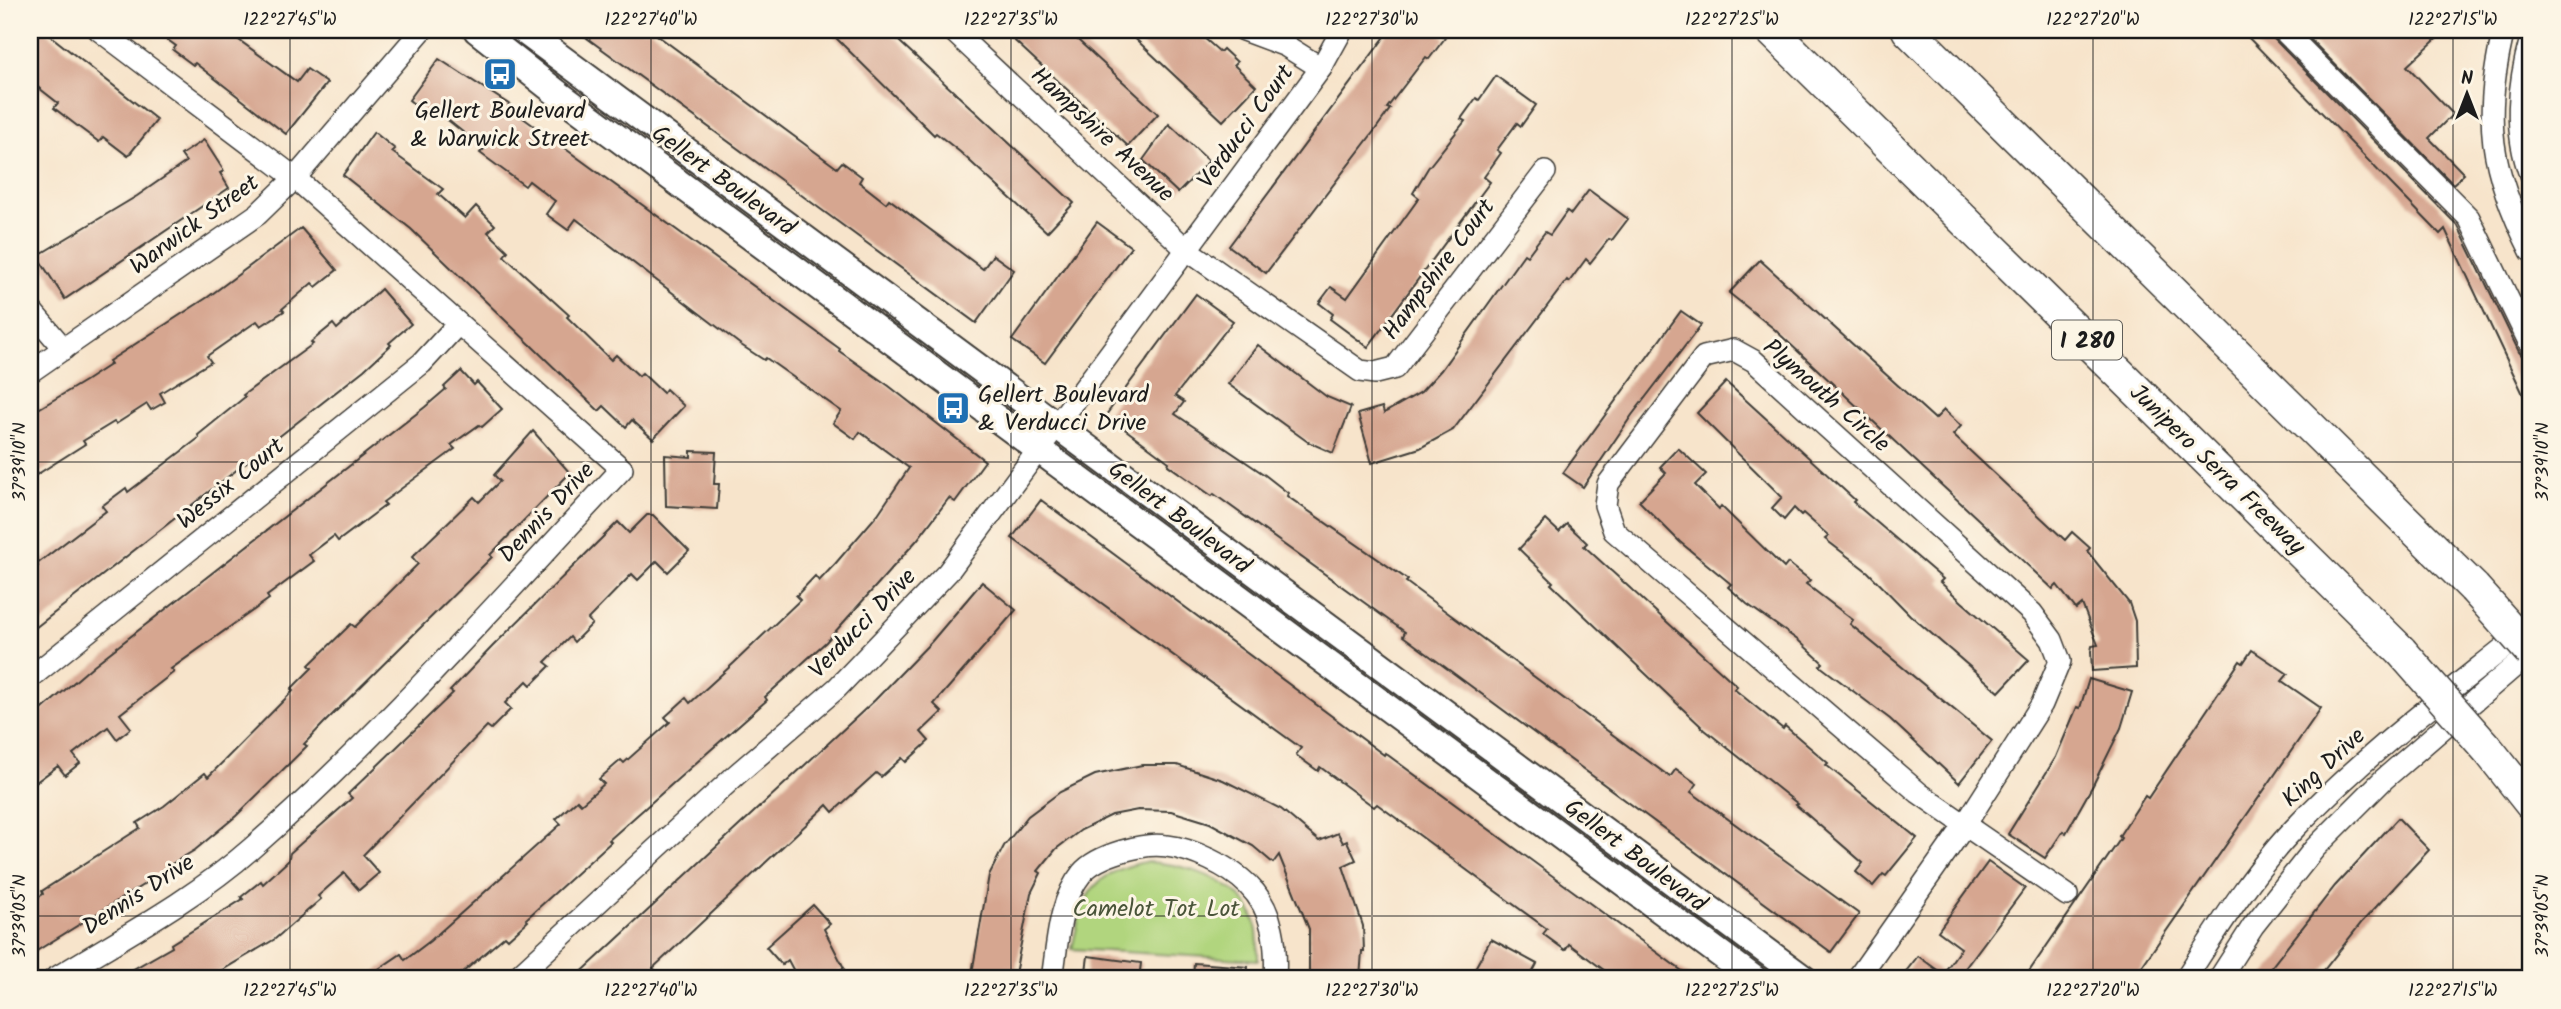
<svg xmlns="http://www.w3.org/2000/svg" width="2561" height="1009" viewBox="0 0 2561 1009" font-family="Kalam,sans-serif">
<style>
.green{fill:#b1d57e;stroke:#66784d;stroke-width:2}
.building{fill:#d6a690}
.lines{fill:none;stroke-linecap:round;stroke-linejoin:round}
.minor-casing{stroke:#3d3a36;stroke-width:24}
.major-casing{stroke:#3d3a36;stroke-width:30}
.highway-casing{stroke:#3d3a36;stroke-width:35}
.minor{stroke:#fff;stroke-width:21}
.major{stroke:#fff;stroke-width:26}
.highway{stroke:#fff;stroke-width:32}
.highway-bridge-casing{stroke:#3d3a36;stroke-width:35;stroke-linecap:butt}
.highway-bridge{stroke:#fff;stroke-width:32}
.ticks{fill:none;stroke:#1c1c1c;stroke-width:2;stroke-opacity:0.45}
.labels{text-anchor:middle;stroke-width:6;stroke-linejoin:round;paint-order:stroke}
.shield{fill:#fcf5e5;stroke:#5f5d58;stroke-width:2}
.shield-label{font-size:23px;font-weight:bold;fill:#1c1c1c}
.poi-label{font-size:24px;fill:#1c1c1c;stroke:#fcf5e5}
.street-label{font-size:24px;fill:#1c1c1c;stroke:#fcf5e5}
.park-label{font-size:24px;fill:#495439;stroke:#fcf5e5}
.neatline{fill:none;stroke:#1c1c1c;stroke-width:2.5}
.ticks-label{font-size:18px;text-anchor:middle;fill:#1c1c1c}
</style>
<rect width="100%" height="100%" fill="#fcf5e5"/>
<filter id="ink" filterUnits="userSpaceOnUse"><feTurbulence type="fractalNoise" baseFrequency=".0143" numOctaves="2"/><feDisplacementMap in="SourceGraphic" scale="14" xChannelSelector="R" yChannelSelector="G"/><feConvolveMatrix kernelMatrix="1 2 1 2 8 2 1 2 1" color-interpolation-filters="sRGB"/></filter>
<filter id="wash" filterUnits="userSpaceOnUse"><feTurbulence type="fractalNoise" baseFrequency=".00686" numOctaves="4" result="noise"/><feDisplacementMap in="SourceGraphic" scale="28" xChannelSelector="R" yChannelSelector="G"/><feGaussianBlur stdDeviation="1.57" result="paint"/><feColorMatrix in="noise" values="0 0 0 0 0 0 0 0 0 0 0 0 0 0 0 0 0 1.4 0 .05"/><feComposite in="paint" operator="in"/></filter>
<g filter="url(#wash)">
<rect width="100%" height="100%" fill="#f7e4cb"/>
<!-- green -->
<path class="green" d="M1144,862C1177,862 1228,877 1248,906C1259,922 1258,942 1258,960L1072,949C1083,897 1088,875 1144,862Z"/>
<g id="blocks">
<!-- building -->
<g class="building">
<path d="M30,30H43L157,120L128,156L103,137L99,142L76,125L54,108L58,103L30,81Z"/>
<path d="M154,30H225L297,82L307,69L327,83L286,134L195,63L193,65L173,50L176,46Z"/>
<path d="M576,30H650L837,168L842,162L862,177L859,182L886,203L889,199L983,269L993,255L1014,270L976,323Z"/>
<path d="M828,30H887L1074,203L1047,232L960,152L936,133L934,135Z"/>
<path d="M1003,30H1067L1158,114L1128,146Z"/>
<path d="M1126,30H1195L1220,52L1223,49L1237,62L1234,65L1256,86L1223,121Z"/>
<path d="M1390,30H1434L1445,38L1429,59L1426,57L1387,108L1390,109L1375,130L1266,273L1229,246Z"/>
<path d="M2241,30H2270L2274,39L2458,226L2519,352L2531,366V411L2445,229L2440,234Z"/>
<path d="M2301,30H2446L2407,66L2453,114L2429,138L2464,174L2453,184Z"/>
<path d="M439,59L510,105L508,107L840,349L839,351L889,386L985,461L955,502L949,498L917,540L826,642L765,697L767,700L609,840L611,842L526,919L528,921L508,939L505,936L455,979H364L401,954L405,960L430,941L561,824L556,819L577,800L581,804L604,784L599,779L621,760L624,763L670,722L665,717L686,698L690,703L734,663L800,600L796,596L815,576L819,581L835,564L878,514L909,468L860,432L855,439L833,423L841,411L766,358L764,360L741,345L576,219L568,230L546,214L555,201L529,181L525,186L480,153L484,149L434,109L429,116L409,100Z"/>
<path d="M1496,76L1536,105L1521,126L1517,123L1497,150L1501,153L1484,177L1490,182L1368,347L1330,319L1333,314L1319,303L1331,287L1347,298L1419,198L1413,193L1428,168L1465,121L1461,119L1476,98L1479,100Z"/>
<path d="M1169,124L1209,161L1178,193L1143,160Z"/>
<path d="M374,132L395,149L392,152L443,189L438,194L465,218L476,206L495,225L488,232L508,251L504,256L569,315L567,317L611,360L616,355L639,376L642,373L663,393L666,389L684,406L653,439L632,420L626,427L604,406L599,411L411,229L343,175Z"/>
<path d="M204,140L224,171L220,173L229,188L65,299L37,256L137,196L186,162L181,155Z"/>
<path d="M1589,190L1628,219L1612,240L1609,239L1590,263L1586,259L1569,282L1567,280L1453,430L1420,448L1372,463L1358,414L1382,407L1384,413L1421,392L1441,370L1524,254L1527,256L1545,232L1550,235L1567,211L1571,214Z"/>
<path d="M1097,222L1131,247L1045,363L1012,340Z"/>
<path d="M301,228L337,270L316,287L312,283L282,309L284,311L261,326L257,321L207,356L211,362L160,393L165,402L151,410L147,404L116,424L114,422L83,441L85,444L30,479V414L85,381L111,364L109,361L208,297Z"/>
<path d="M1760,260L1935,419L1944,410L1961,426L1953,435L2065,540L2072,532L2090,548L2087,551L2129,603L2135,621L2136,668L2092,671L2091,651L2092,646L2098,645L2082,604L2076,609L2057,585L2053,589L1773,328L1729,293Z"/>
<path d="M381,289L411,324L389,343L391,345L364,370L30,632V573L38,566L37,564L106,511L102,506L126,488L128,492L199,438L198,435L245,397L243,395L313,344L311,342L333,324L337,329Z"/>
<path d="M1196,294L1233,321L1175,396L1184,402L1175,414L1265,475L1288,493L1287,496L1408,580L1406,582L1670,777L1676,769L1697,784L1691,792L1859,914L1831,952L1403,636L1405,632L1214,494L1212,496L1168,465L1169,462L1106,415Z"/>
<path d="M1681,311L1701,325L1632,415L1583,487L1563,473Z"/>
<path d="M1258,345L1327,397L1351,407L1333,453L1308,442L1228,384Z"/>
<path d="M461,371L474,385L477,382L502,409L482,427L479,425L451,445L455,449L383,502L386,505L338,541L334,536L309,555L314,561L267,596L269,599L171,669L174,672L120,714L131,728L117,739L108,727L73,754L80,763L65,775L58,766L36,782L30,774V720L94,665L425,407L446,389L444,387Z"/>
<path d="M1726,382L1855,500L1853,502L1943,579L1940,582L1962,602L2029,660L1999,692L1910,615L1868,572L1825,539L1829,536L1803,513L1801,515L1794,508L1784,520L1772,508L1782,497L1697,413Z"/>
<path d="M533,431L570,473L490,555L492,557L324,723L304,744L307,746L236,816L195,850L165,868L167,870L30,955V903L43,894L42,891L140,828L137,823L164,806L205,773L208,777L293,691L291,689L312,668L309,665L351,624L355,627L418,564L412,557L474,497L479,502L500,481L494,475Z"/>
<path d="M1678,448L1706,474L1695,485L1719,509L1721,506L1784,568L1788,563L1810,580L1806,584L1853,620L1850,624L1992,741L1959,783L1890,719L1820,666L1823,663L1799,641L1747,604L1728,587L1731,584L1680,542L1639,501L1666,473L1660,467Z"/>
<path d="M691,451L716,452L714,484H719L717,509L666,506L665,455L691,457Z"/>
<path d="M1041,500L1384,755L1385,753L1693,979H1616L1569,944L1565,950L1543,934L1547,929L1377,804L1374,807L1320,767L1318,771L1296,755L1301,748L1012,538Z"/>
<path d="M647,515H653L689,551L668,572L657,561L638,580L632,574L588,619L592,624L574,642L570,637L545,662L550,666L531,685L527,681L505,703L511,709L491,729L487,726L363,855L379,873L359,890L344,873L318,896L321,899L275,939L207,979H116L172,947L171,944L243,899L241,897L261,881L263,884L288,861L290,853L352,798L348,794L453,693L450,691L492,647L618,522L629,533Z"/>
<path d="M1546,520L1559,532L1567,524L1587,543L1584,546L1737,686L1734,689L1783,729L1785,726L1828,763L1826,765L1917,838L1886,876L1883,874L1873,886L1856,872L1863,863L1796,805L1798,804L1705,730L1551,584L1553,582L1519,549Z"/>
<path d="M982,582L1016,610L934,704L942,712L921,732L929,741L906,762L902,758L881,777L876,773L833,812L827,805L653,968L663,979H574L875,700L932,641Z"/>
<path d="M2252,650L2288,674L2282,681L2321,708L2133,979H2037L2028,973L2121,838L2119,836L2145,796L2148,798L2240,661L2243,663Z"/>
<path d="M2089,679L2132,692L2121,728L2093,785L2066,833L2063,831L2045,858L2008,834L2056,757L2077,707L2080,708Z"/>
<path d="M1142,765H1177L1223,780L1281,809L1319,841L1338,833L1343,843L1347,841L1356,860L1343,866L1363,926L1364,951H1362L1360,979H1309V929L1279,855L1273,863L1253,846L1210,823L1171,811L1138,810L1112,815L1081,830L1056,849L1038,871L1041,873L1031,893L1014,979H971L989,875L1004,846L1028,816L1060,792L1095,775Z"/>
<path d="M2398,818L2429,850L2362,922L2317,979H2262L2335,886Z"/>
<path d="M1988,862L2025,888L1957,979H1900L1918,956L1943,974L1961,948L1938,931Z"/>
<path d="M813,905L830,924L824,929L844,968L822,979H798L788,960L782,965L766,947Z"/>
<path d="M1491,939L1537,964L1529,979H1469Z"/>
<path d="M1088,956L1141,963L1139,979H1085Z"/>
<path d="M1194,963L1248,967L1247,979H1193Z"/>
</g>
</g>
</g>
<g filter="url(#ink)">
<use href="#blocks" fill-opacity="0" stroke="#3d3a36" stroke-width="2"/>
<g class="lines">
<!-- minor casing -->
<g class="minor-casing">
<g id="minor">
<path d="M952,30L1187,250L1360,371L1375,373L1395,368L1545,172"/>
<path d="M1243,30L1286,46L1321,68"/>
<path d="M2283,30L2469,218L2531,346"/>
<path d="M2504,30C2482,118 2490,170 2531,251"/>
<path d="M2531,38C2518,84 2513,131 2531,177"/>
<path d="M30,309L64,349"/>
<path d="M1734,350L1754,361L2032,613L2052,640L2060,661L2042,704L1965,825L1919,793L1614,531L1605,505L1608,484L1704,357Z"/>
<path d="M30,372L258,214L295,178L422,30"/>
<path d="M30,678L422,363L458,324"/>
<path d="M54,979C121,938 193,900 252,848C385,732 502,597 622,469L295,178L99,30"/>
<path d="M515,979L736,775L837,688L948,572L1321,68L1342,30"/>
<path d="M1052,979C1058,942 1058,903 1082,873C1097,855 1144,842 1167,846C1192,849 1229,866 1248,885C1274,910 1277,946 1275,979"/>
<path d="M1857,979L1965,825L2067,895"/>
<path d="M2185,979C2217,930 2254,870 2295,828C2366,753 2451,691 2531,626"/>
<path d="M2219,979L2253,926L2315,848L2384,779L2531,652"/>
</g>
</g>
<!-- major casing -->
<g class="major-casing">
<g id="major">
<path d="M477,30L557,93L1754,979"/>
<path d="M523,30L1804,979"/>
</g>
</g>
<!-- highway casing -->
<g class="highway-casing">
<g id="highway">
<path d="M1771,30L2401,651"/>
<path d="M1908,30L2474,588"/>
<path d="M2489,751L2531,804"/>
</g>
</g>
<!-- minor -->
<use href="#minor" class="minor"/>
<!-- major -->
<use href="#major" class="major"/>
<!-- highway -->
<use href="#highway" class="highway"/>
<!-- highway-bridge casing -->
<g class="highway-bridge-casing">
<g id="highway-bridge">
<path d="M2474,588L2531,652"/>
<path d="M2401,651L2489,751"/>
</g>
</g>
<!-- highway-bridge -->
<use href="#highway-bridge" class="highway-bridge"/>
</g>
</g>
<!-- ticks -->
<path class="ticks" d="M290,30V979M651,30V979M1011,30V979M1372,30V979M1732,30V979M2093,30V979M2453,30V979M30,462H2531M30,916H2531"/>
<!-- icons -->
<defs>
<g id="bus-square" transform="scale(1.75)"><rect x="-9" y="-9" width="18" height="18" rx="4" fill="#1f6fb2" stroke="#fcf5e5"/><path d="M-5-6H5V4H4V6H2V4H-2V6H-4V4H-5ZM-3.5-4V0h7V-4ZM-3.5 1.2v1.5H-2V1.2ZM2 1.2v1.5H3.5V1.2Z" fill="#fff"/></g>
</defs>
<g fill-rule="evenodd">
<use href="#bus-square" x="500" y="74"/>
<use href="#bus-square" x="953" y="408"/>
</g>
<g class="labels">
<!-- shield labels -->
<rect class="shield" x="2052" y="320.5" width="70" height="39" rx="5"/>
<g class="shield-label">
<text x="2087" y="348">I 280</text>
</g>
<!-- poi labels -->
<g class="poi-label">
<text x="500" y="118">Gellert Boulevard<tspan x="500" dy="28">&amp; Warwick Street</tspan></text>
<text x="978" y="402" text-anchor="start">Gellert Boulevard<tspan x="978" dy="28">&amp; Verducci Drive</tspan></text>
</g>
<!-- street labels -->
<g class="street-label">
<text transform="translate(1245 126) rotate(-54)" y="8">Verducci Court</text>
<text transform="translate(1103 134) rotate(43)" y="8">Hampshire Avenue</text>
<text transform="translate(724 180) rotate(36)" y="8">Gellert Boulevard</text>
<text transform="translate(194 224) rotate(-36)" y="8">Warwick Street</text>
<text transform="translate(1438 269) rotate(-53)" y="8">Hampshire Court</text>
<text transform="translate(1827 395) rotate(41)" y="8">Plymouth Circle</text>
<text transform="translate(2218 469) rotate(44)" y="8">Junipero Serra Freeway</text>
<text transform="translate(230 483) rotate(-39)" y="8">Wessix Court</text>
<text transform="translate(546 512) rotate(-47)" y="8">Dennis Drive</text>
<text transform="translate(1180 517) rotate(37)" y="8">Gellert Boulevard</text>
<text transform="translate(862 623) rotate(-46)" y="8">Verducci Drive</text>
<text transform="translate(2323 767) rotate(-43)" y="8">King Drive</text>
<text transform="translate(1636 855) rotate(37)" y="8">Gellert Boulevard</text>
<text transform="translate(138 894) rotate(-33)" y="8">Dennis Drive</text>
</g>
<!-- park labels -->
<g class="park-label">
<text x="1156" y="916">Camelot Tot Lot</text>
</g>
</g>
<!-- margin -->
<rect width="2561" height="1009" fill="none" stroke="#fcf5e5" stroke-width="77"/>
<!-- north arrow -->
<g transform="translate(2467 94)" stroke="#fcf5e5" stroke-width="5" paint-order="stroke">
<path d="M0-5L12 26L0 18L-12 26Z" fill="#1c1c1c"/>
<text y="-10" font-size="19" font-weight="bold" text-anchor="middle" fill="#1c1c1c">N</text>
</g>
<rect x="38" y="38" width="2484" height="932" class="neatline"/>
<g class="ticks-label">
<text x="290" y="25">122°27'45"W</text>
<text x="651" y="25">122°27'40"W</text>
<text x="1011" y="25">122°27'35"W</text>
<text x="1372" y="25">122°27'30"W</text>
<text x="1732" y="25">122°27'25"W</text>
<text x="2093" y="25">122°27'20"W</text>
<text x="2453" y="25">122°27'15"W</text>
<text transform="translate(19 462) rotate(-90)" y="6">37°39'10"N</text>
<text transform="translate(2542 462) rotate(-90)" y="6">37°39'10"N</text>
<text transform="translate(19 916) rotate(-90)" y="6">37°39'05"N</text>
<text transform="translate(2542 916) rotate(-90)" y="6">37°39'05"N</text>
<text x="290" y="996">122°27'45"W</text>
<text x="651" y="996">122°27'40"W</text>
<text x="1011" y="996">122°27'35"W</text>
<text x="1372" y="996">122°27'30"W</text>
<text x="1732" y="996">122°27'25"W</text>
<text x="2093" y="996">122°27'20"W</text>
<text x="2453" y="996">122°27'15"W</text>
</g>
</svg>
